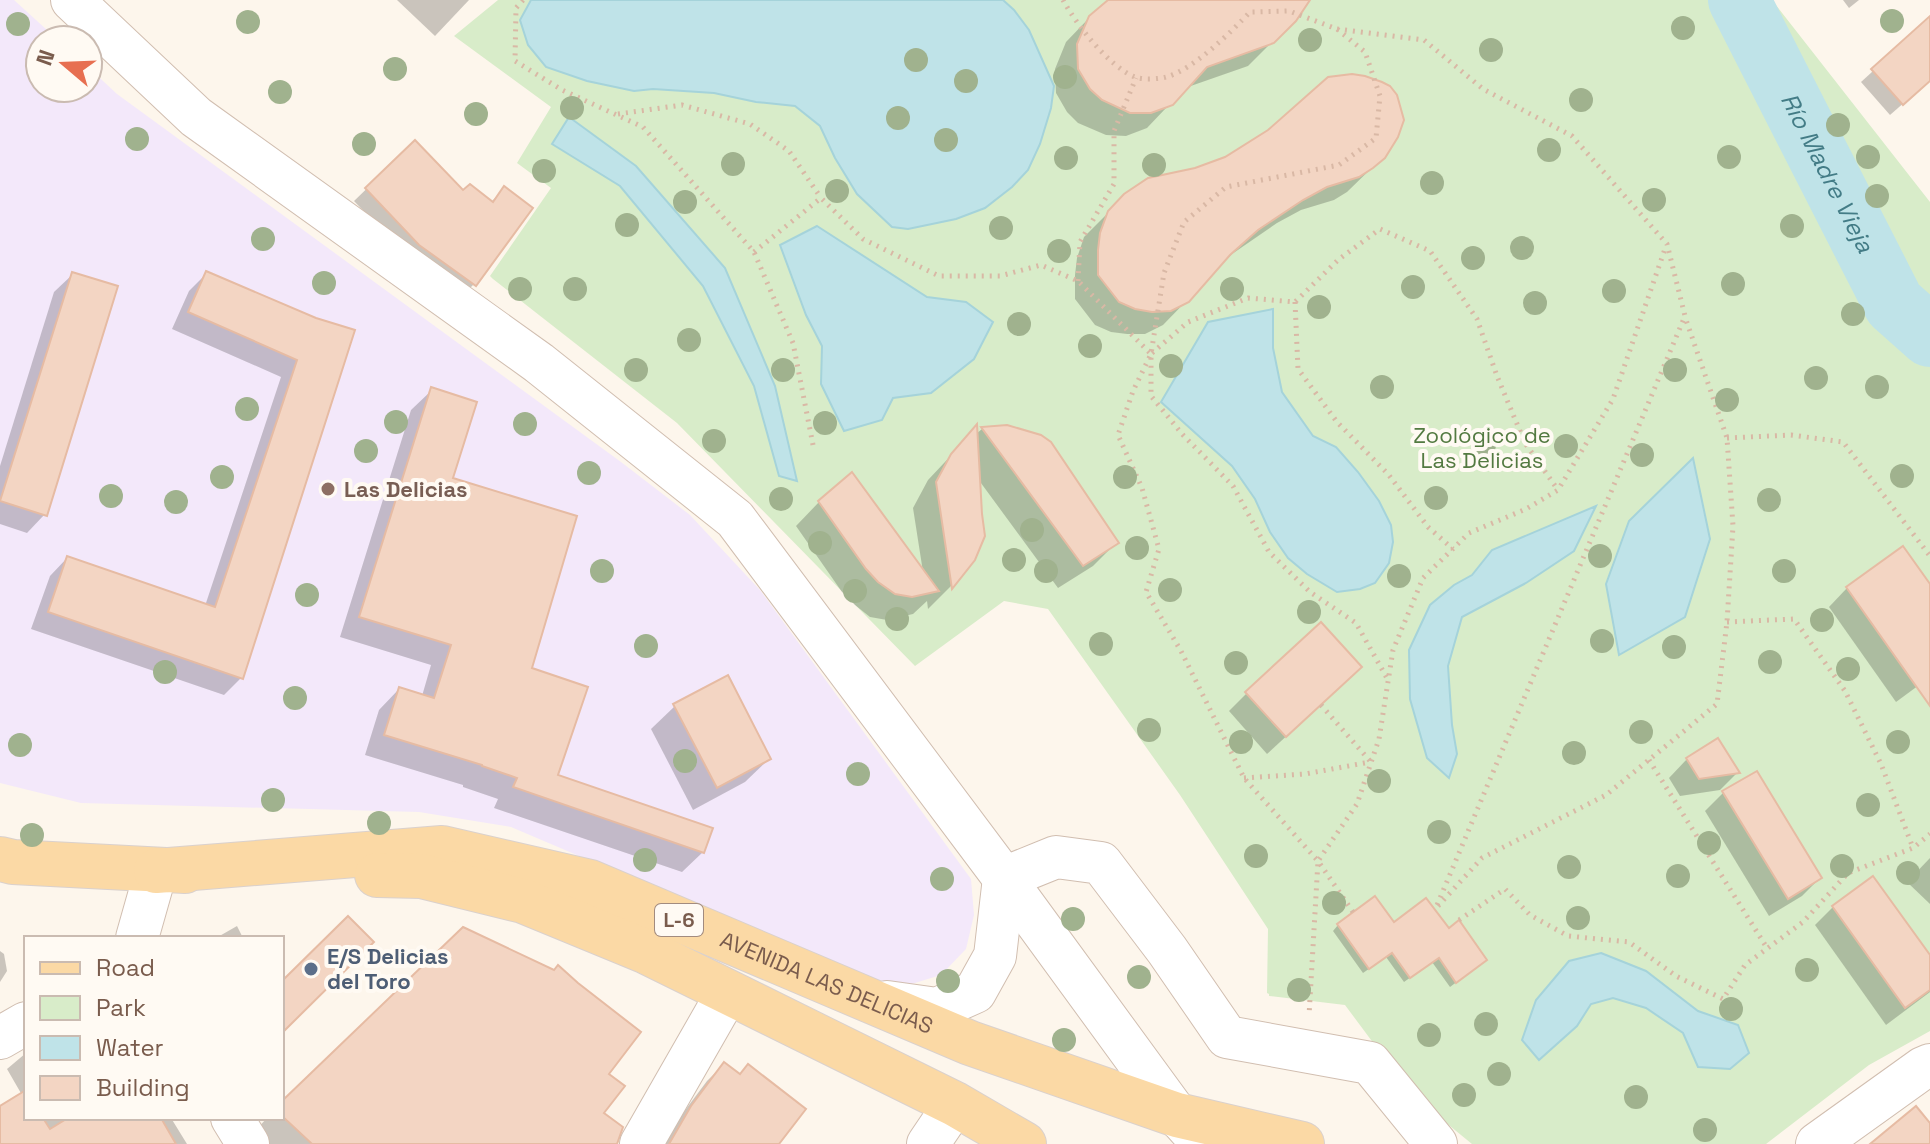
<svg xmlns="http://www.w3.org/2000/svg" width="1930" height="1144" viewBox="0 0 1930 1144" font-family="'Space Grotesk',sans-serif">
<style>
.education{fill:#f3e8fa}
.green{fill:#d8ecc9}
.water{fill:#bfe3e8;stroke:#a5d3da;stroke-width:2}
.shadow{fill:#0003}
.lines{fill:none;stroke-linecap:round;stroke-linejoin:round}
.river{stroke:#bfe3e8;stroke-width:62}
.building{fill:#f3d5c3;stroke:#e6bba3;stroke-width:2}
.minor-casing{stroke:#d1beb0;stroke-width:44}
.major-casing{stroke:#dad1cd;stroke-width:46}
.path{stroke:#d9b8a5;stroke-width:5;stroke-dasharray:2 6;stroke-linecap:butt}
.minor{stroke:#fff;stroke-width:42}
.major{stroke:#fbd9a5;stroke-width:44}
.tree{fill:#a0b28e}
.education-dot{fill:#8d6e63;stroke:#fffaf3;stroke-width:3}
.service-dot{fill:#5c6f8a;stroke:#fffaf3;stroke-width:3}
.labels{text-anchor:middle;stroke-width:8;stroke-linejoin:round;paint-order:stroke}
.shield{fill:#fffaf3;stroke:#a28b7f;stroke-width:2}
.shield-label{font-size:20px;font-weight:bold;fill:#7a5c4d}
.park-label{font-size:22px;fill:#537a41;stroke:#fffaf3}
.education-label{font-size:22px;font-weight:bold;fill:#785e54;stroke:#fffaf3;text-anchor:start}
.service-label{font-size:22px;font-weight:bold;fill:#4e5e75;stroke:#fffaf3;text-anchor:start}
.street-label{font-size:22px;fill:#7a5c4d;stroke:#fffaf3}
.water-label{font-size:24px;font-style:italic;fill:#437c86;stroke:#fffaf3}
</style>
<rect width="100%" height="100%" fill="#fdf6ec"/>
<!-- education -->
<path class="education" d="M0,0H14L58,40H40V88H88V67L117,94L621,462L690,515L760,590L971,879L974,915L966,949L941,975L905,986L861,976L511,827L419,812L81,803L0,783Z"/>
<!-- green -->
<path class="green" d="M498,0H1772L1930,202V1031L1869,1065L1766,1144H1472L1412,1095L1345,1005L1269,996V994L1267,993L1268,929L1180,795L1048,609L1004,601L915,666L677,423L493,279L490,276L551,188L517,163L551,107L454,36Z"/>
<!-- water -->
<g class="water">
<path d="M531,0H1003L1014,10L1029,30L1054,86L1051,108L1040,144L1028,170L1012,187L985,208L956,219L908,229L892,227L857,194L835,158L820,126L795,106L756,102L714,93L653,89L634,91L587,81L546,67L528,45L520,20Z"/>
<path d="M569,117L636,166L725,268L775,386L797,481L779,476L754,386L703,286L620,186L552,144Z"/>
<path d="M817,226L927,297L966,302L993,322L974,359L931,393L893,398L882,420L844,431L821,384L822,346L806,315L780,245Z"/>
<path d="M1273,309V348L1282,392L1313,436L1336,447L1358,472L1379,501L1391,525L1393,542L1389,563L1375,583L1360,589L1337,592L1307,574L1288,558L1270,532L1255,499L1232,466L1161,402L1208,322Z"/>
<path d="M1693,458L1710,539L1685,617L1619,655L1606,584L1629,521Z"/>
<path d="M1596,506L1574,551L1526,583L1462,617L1448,666L1452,725L1457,754L1449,778L1427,758L1410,699L1409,650L1430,605L1454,585L1472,575L1492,550Z"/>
<path d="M1601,953L1646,971L1698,1011L1738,1025L1749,1053L1730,1069L1698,1067L1683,1033L1646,1008L1613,998L1591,1004L1577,1026L1539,1060L1522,1040L1536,1000L1569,961Z"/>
</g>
<!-- shadow -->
<g class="shadow">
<path d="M397,0H469L435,36Z"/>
<path d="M1113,0H1307L1294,20L1248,66L1185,88L1147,128L1126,136L1106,135L1078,123L1067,112L1056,93L1055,69L1066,42L1090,17Z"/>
<path d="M1843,0H1859L1849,8Z"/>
<path d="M1930,19V80L1890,115L1861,82Z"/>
<path d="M415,142L463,193L491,202L504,189L474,284L462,296L407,256L354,201Z"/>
<path d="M1384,156L1347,192L1334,200L1301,210L1277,223L1232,254L1163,325L1145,334H1127L1111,332L1095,325L1075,299V275L1077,258L1084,237L1126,195Z"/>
<path d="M207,273L315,320L241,678L224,695L31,629L50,576L67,558L205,606L281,377L172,329L189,291Z"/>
<path d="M73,274L45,514L27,533L0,524V466L54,292Z"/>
<path d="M432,390L451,480L529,670L556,776L703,852L682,872L494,808L498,799L463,787V785L365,755L379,710L399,689L422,696L431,665L340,637L411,410Z"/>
<path d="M1007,427L1117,542L1093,566L1058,588L978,479L973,559L950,587L928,609L927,601L913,614L887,620L870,617L855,605L842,592L796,526L819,502L923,572L913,508L928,480L976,429V434L982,429Z"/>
<path d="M1902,549L1930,588V677L1896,702L1829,607L1847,588Z"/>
<path d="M1342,685L1267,754L1229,711L1247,693Z"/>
<path d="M675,706L769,759L745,782L693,810L651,729Z"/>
<path d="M1687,759L1738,772L1720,790L1680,796L1669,778Z"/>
<path d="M1723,793L1820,878L1802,896L1769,916L1705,811Z"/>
<path d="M1930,858V904L1907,882Z"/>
<path d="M1833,907L1930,958V992L1886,1025L1815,925Z"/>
<path d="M1338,925L1479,965L1450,987L1432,962L1404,982L1386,957L1363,973L1333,931Z"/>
<path d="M237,926L243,938H216Z"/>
<path d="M0,951L4,954L7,971L0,982Z"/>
<path d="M26,1053V1118H171L187,1144H0V1108L22,1095L7,1069Z"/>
<path d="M724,1064L776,1144H663L674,1125L707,1081Z"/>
<path d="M606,1074L599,1144H266L254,1132L267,1118H282V1104Z"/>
</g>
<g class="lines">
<!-- river -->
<path class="river" id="s1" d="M1739,0L1894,304L1930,336"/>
</g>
<!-- building -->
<g class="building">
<path d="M1108,0H1310L1296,21L1274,43L1207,67L1173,105L1151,113H1130L1102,100L1090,89L1078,69L1077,44L1089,16Z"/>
<path d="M1930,16V81L1903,105L1871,69Z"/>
<path d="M1352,74L1365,76L1382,82L1390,86L1397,95L1404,120L1398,137L1385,158L1373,168L1359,177L1327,187L1303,200L1258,230L1230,255L1189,302L1171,311L1152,312L1135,309L1119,302L1098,275V250L1100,233L1108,211L1124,194L1148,178L1195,168L1225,157L1268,130L1328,77Z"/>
<path d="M415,140L463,190L470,184L493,202L504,186L533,208L476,286L419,245L365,188Z"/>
<path d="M206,271L316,318L355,330L243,679L48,612L67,556L215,607L297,360L188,312Z"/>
<path d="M72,272L118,286L47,516L0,501Z"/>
<path d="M431,387L477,402L453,478L577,516L532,668L588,687L558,775L713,828L704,853L513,787L517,778L482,766V765L384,735L399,687L434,698L451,645L359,617Z"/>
<path d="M977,424L982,514L985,536L975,560L952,589L936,482L951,454Z"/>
<path d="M1007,425L1041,435L1051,442L1119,543L1083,566L981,427Z"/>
<path d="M852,472L939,591L912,597L895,594L878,582L866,569L818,501Z"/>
<path d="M1903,546L1930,584V706L1846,587Z"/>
<path d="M1321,622L1362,667L1286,737L1245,692Z"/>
<path d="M728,675L771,759L717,788L673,704Z"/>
<path d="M1718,738L1740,773L1699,779L1686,758Z"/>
<path d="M1757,771L1822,878L1788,899L1722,791Z"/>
<path d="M1873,876L1930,955V990L1905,1008L1832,906Z"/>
<path d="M1375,896L1394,922L1426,898L1449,928L1459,920L1487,960L1456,983L1439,958L1410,978L1392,953L1369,969L1337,924Z"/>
<path d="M348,916L374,942L282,1033V981Z"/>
<path d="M463,927L554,970L558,965L578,983L641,1032L609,1074L625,1086L604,1113L623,1127L617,1144H312L282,1116V1101Z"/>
<path d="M724,1062L740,1074L748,1064L806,1109L779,1144H669L691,1106Z"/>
<path d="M26,1090V1118H43L50,1129L68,1118H161L176,1144H0V1106Z"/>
<path d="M1916,1106L1930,1123V1144H1870Z"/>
</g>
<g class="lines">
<!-- minor casing -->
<g class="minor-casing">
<g id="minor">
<path d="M72,0L196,117L539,363L735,519L1004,878L1177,1115L1203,1144"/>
<path d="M137,938L156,871"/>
<path d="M887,1002L937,1009L975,992L995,956L1004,878L1056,857L1101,863L1167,950L1227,1037L1370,1063L1436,1144"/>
<path d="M0,1038L26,1023"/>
<path d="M232,1118L248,1144"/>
<path d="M641,1144L728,992"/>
<path d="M928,1144L955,1104"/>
<path d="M1817,1144L1923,1068L1930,1065"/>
</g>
</g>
<!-- major casing -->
<g class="major-casing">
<g id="major">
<path d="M0,859L13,862L185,871"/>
<path id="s2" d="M156,871L442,848L590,882L970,1043L1177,1115L1302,1144"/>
<path d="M377,875L421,876L523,901L647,952L955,1104L1024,1144"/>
</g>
</g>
<!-- path -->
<g class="path">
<path d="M523,0L516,8L515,61L562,90L643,127L754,252L793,343L814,450"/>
<path d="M1063,0C1076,24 1109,67 1135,77C1142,80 1159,79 1166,77C1193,70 1231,32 1250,12L1289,11L1337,29L1365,52L1380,96L1376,138L1339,165L1226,187L1184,222L1164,273L1151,354L1133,391L1118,435L1142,488L1159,549L1146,592L1181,651L1244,778L1318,861L1309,1016"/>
<path d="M1337,29L1424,40L1483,89L1572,136L1667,244L1685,316L1435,910"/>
<path d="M618,114L682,105L750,124L789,151L821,198"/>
<path d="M754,252L821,198L863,239L939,276H1000L1041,265L1078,281L1151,354V396L1183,435L1233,486L1269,552L1310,592L1356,623L1388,680"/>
<path d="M1078,281L1080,242L1114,184V131L1136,78"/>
<path d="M1295,302L1298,369L1337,422L1388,474L1428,527L1453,549"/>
<path d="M1152,353L1188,322L1248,298L1295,302L1338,260L1380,229L1430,251L1477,319L1497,376L1525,443L1558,490"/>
<path d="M1727,438L1791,435L1843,442L1930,556"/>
<path d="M1727,622L1794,619L1845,691L1881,764L1913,848"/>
<path d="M1321,705L1370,761"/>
<path d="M1649,760L1767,948"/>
<path d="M1244,778L1305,774L1370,762"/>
<path d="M1438,906L1482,858L1606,795L1717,704L1727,622L1733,526L1727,438L1685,317"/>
<path d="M1353,912L1318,861L1357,804L1379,739L1393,650L1423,578L1469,533L1526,509L1558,490L1613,399L1666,246"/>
<path d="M1459,920L1505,889L1530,915L1568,936L1629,942L1676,976L1723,999L1745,965L1803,922L1848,873L1913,848L1930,834"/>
</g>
<!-- minor -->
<use href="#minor" class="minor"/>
<!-- major -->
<use href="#major" class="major"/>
</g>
<!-- trees -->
<g class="tree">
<circle cx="1892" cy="21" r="12"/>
<circle cx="248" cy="22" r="12"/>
<circle cx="18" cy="24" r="12"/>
<circle cx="1683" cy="28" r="12"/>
<circle cx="1310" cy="40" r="12"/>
<circle cx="1491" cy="50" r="12"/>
<circle cx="916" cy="60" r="12"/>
<circle cx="395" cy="69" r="12"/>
<circle cx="1065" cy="77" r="12"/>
<circle cx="966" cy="81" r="12"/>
<circle cx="280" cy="92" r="12"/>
<circle cx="1581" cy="100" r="12"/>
<circle cx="572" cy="108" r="12"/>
<circle cx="476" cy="114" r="12"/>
<circle cx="898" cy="118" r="12"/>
<circle cx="1838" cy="125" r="12"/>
<circle cx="137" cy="139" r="12"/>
<circle cx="946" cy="140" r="12"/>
<circle cx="364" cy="144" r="12"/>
<circle cx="1549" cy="150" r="12"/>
<circle cx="1729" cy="157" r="12"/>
<circle cx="1868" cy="157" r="12"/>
<circle cx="1066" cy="158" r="12"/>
<circle cx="733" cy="164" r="12"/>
<circle cx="1154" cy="165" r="12"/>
<circle cx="544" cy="171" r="12"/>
<circle cx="1432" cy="183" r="12"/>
<circle cx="837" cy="191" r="12"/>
<circle cx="1877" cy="196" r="12"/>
<circle cx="1654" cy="200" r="12"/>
<circle cx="685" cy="202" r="12"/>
<circle cx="627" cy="225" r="12"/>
<circle cx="1792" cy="226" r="12"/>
<circle cx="1001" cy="228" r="12"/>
<circle cx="263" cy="239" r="12"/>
<circle cx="1522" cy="248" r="12"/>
<circle cx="1059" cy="251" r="12"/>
<circle cx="1473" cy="258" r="12"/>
<circle cx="324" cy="283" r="12"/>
<circle cx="1733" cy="284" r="12"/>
<circle cx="1413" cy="287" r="12"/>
<circle cx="520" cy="289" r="12"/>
<circle cx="575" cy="289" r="12"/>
<circle cx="1232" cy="289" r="12"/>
<circle cx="1614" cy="291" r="12"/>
<circle cx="1535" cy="303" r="12"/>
<circle cx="1319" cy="307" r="12"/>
<circle cx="1853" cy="314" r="12"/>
<circle cx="1019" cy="324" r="12"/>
<circle cx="689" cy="340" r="12"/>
<circle cx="1090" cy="346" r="12"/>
<circle cx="1171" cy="366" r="12"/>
<circle cx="636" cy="370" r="12"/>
<circle cx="783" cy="370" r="12"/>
<circle cx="1675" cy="370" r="12"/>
<circle cx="1816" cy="378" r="12"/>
<circle cx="1382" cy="387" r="12"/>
<circle cx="1877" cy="387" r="12"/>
<circle cx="1727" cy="400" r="12"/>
<circle cx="247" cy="409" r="12"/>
<circle cx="396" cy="422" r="12"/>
<circle cx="825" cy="423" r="12"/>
<circle cx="525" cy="424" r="12"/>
<circle cx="714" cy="441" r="12"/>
<circle cx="1484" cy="445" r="12"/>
<circle cx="1566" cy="446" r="12"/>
<circle cx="366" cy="451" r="12"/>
<circle cx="1642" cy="455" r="12"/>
<circle cx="589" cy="473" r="12"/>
<circle cx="1902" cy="476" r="12"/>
<circle cx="222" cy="477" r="12"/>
<circle cx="1125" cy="477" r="12"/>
<circle cx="111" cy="496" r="12"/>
<circle cx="1436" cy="498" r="12"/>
<circle cx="781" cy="499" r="12"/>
<circle cx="1769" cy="500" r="12"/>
<circle cx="176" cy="502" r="12"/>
<circle cx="1032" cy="530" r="12"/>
<circle cx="820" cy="543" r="12"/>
<circle cx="1137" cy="548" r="12"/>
<circle cx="1600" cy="556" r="12"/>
<circle cx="1014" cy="560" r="12"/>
<circle cx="602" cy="571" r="12"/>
<circle cx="1046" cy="571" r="12"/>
<circle cx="1784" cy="571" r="12"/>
<circle cx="1399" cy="576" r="12"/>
<circle cx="1170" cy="590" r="12"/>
<circle cx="855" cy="591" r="12"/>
<circle cx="307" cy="595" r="12"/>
<circle cx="1309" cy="612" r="12"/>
<circle cx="897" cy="619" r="12"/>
<circle cx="1822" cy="620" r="12"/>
<circle cx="1602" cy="641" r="12"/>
<circle cx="1101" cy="644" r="12"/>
<circle cx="646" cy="646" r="12"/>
<circle cx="1674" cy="647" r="12"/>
<circle cx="1770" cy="662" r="12"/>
<circle cx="1236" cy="663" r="12"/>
<circle cx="1848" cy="669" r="12"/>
<circle cx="165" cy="672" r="12"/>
<circle cx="295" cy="698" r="12"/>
<circle cx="1149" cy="730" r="12"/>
<circle cx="1641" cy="732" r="12"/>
<circle cx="1241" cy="742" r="12"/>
<circle cx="1898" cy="742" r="12"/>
<circle cx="20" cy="745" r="12"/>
<circle cx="1574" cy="753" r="12"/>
<circle cx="685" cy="761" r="12"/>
<circle cx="858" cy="774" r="12"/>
<circle cx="1379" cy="781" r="12"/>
<circle cx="273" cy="800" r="12"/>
<circle cx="1868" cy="805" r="12"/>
<circle cx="379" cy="823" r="12"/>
<circle cx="1439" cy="832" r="12"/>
<circle cx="32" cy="835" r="12"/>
<circle cx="1709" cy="843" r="12"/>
<circle cx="1256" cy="856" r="12"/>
<circle cx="645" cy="860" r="12"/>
<circle cx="1842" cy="866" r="12"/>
<circle cx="1569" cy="867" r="12"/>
<circle cx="1908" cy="873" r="12"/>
<circle cx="1678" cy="876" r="12"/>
<circle cx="942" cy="879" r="12"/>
<circle cx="1334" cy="903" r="12"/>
<circle cx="1578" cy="918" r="12"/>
<circle cx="1073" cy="919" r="12"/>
<circle cx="1807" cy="970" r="12"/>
<circle cx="1139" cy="977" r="12"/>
<circle cx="948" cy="981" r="12"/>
<circle cx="1299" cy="990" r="12"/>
<circle cx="1731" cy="1009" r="12"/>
<circle cx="1486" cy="1024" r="12"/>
<circle cx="1429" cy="1035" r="12"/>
<circle cx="1064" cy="1040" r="12"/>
<circle cx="1499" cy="1074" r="12"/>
<circle cx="1464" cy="1095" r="12"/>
<circle cx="1636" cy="1097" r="12"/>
<circle cx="1705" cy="1130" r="12"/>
</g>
<!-- markers -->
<circle class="education-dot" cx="328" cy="489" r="8"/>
<circle class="service-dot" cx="311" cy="969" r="8"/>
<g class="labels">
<!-- shield labels -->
<rect class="shield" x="655" y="904" width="48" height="32" rx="6"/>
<g class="shield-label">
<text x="679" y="927">L-6</text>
</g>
<!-- park labels -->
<g class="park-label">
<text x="1482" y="443">Zoológico de<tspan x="1482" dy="25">Las Delicias</tspan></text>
</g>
<!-- education labels -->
<g class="education-label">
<text x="344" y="497">Las Delicias</text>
</g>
<!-- service labels -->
<g class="service-label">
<text x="327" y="964">E/S Delicias<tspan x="327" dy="25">del Toro</tspan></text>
</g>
<!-- street labels -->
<g class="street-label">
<text dy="8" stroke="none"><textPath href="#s2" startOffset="696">AVENIDA LAS DELICIAS</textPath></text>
</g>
<!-- water labels -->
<g class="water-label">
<text dy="8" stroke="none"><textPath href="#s1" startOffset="194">Río Madre Vieja</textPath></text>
</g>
</g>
<!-- legend -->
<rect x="24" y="936" width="260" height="184" fill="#fffaf3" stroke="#cabbb1" stroke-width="2"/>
<rect x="40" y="962" width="40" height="12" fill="#fbd9a5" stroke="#cabbb1" stroke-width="2"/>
<text x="96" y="976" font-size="24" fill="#7a5c4d">Road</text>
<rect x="40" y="996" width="40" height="24" fill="#d8ecc9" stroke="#cabbb1" stroke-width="2"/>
<text x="96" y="1016" font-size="24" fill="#7a5c4d">Park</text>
<rect x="40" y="1036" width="40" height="24" fill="#bfe3e8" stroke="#cabbb1" stroke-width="2"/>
<text x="96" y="1056" font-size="24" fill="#7a5c4d">Water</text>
<rect x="40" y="1076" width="40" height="24" fill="#f3d5c3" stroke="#cabbb1" stroke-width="2"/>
<text x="96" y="1096" font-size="24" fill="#7a5c4d">Building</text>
<!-- north arrow -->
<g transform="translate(64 64) rotate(289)"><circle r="38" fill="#fffaf3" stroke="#cabbb1" stroke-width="2"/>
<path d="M0-6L14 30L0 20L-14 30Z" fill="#e76f51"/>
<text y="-12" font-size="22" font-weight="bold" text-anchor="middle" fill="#7a5c4d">N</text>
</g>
</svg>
